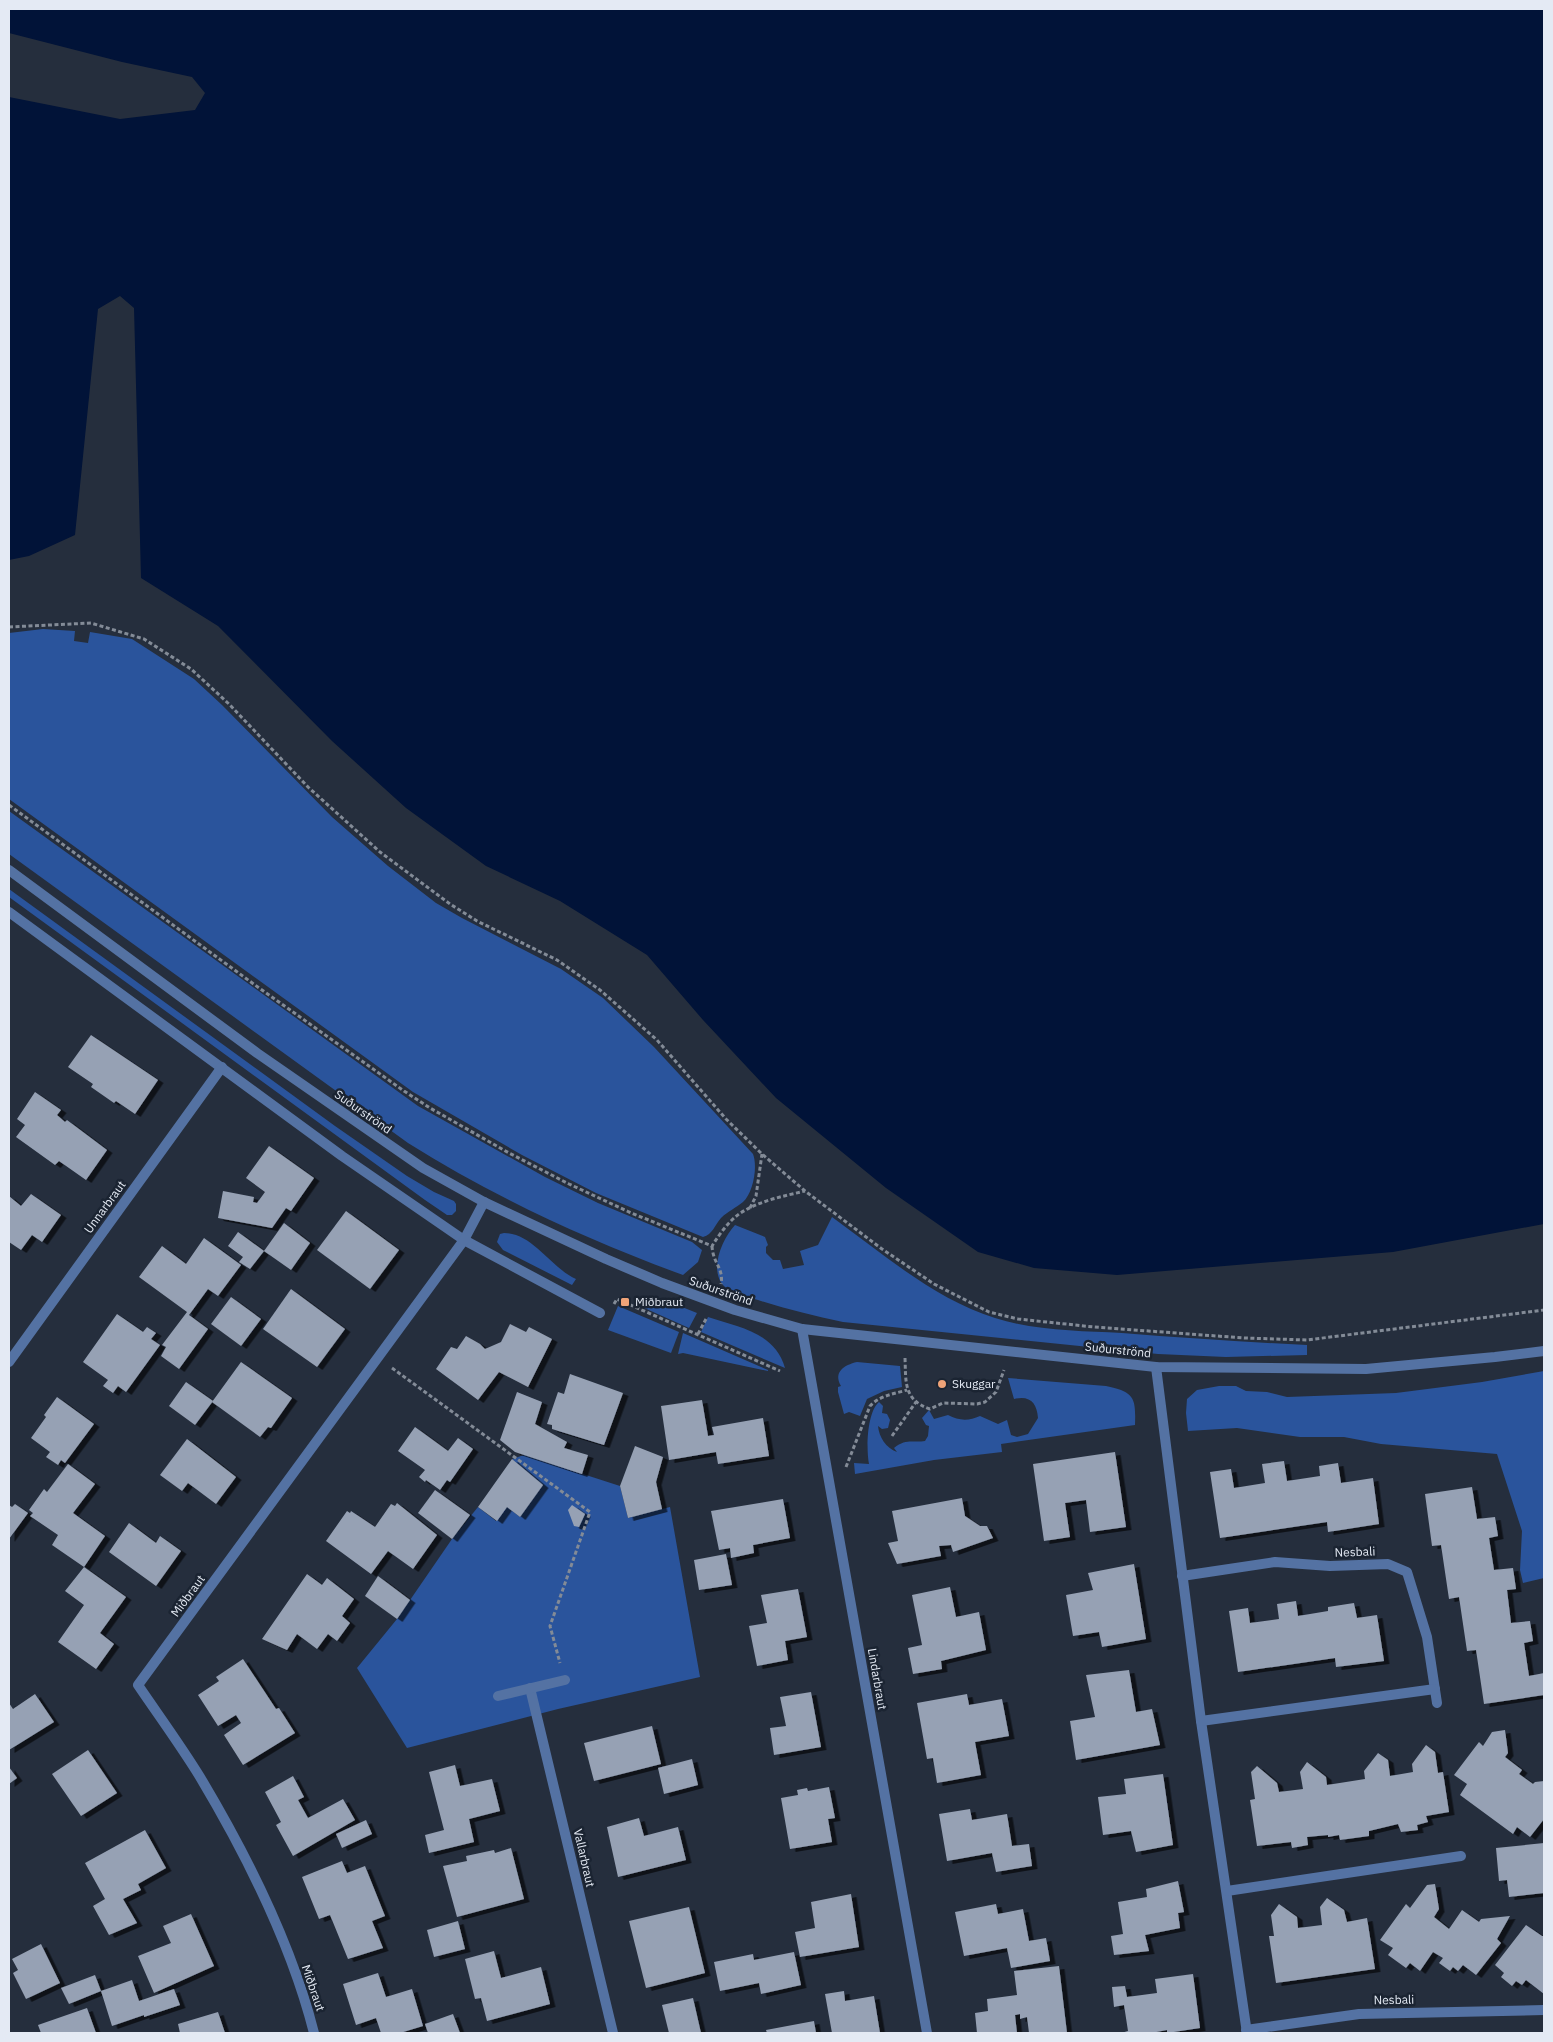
<svg xmlns="http://www.w3.org/2000/svg" width="1553" height="2042" viewBox="0 0 1553 2042" font-family="'IBM Plex Sans',sans-serif">
<style>
.green{fill:#2a549c}
.water{fill:#011338}
.building{fill:#96a1b4;filter:url(#shadow)}
.lines{fill:none;stroke-linecap:round;stroke-linejoin:round}
.path{stroke:#838b97;stroke-width:3;stroke-dasharray:4 2.5;stroke-linecap:butt}
.minor{stroke:#5472a3;stroke-width:10}
.tertiary{stroke:#5472a3;stroke-width:10}
.poi-dot{fill:#efa378;stroke:#1b2432;stroke-width:2}
.labels{text-anchor:middle;stroke-width:5;stroke-linejoin:round;paint-order:stroke}
.street-label{font-size:12px;fill:#e4eaf4;stroke:#1b2432}
.poi-label{font-size:12px;fill:#e4eaf4;stroke:#1b2432;text-anchor:start}
</style>
<defs>
<filter id="shadow"><feDropShadow dx="5.5" dy="3" stdDeviation="0" flood-color="#0009"/></filter>
</defs>
<rect width="100%" height="100%" fill="#252e3d"/>
<!-- green -->
<g class="green">
<path d="M43,629L75,631L74,641L88,643L90,632L132,639L194,679L222,705L332,817L388,866L436,903L462,918L561,969L603,998L654,1047L753,1154C758,1167 753,1193 743,1202C736,1208 728,1211 721,1218C714,1226 713,1234 703,1237L596,1193L522,1155L413,1092L9,799V633Z"/>
<path d="M9,811L418,1106L545,1177L598,1203L692,1242L702,1250L698,1262L683,1275C587,1240 494,1197 408,1143L9,854Z"/>
<path d="M9,889L335,1126L407,1176L434,1192L454,1201L456,1204V1211L452,1215H447L425,1200L9,897Z"/>
<path d="M832,1217C882,1253 934,1299 995,1318C1035,1331 1080,1331 1122,1333C1184,1338 1245,1342 1307,1345V1355L1226,1357L1158,1354L843,1322C814,1316 786,1309 758,1300C749,1297 736,1295 729,1290C706,1276 721,1240 735,1225L765,1237L768,1245L766,1247V1253L773,1260H780L783,1269L804,1265L800,1251L818,1245Z"/>
<path d="M504,1233C533,1233 551,1268 576,1279L572,1285L503,1250L497,1242L500,1234Z"/>
<path d="M633,1303L677,1305L697,1313L689,1328Z"/>
<path d="M618,1306L679,1332L671,1353L608,1330Z"/>
<path d="M708,1317C738,1327 775,1332 785,1368L701,1332Z"/>
<path d="M683,1333L768,1370V1371L683,1353L678,1354Z"/>
<path d="M857,1362L900,1366L902,1387L884,1391L867,1399L860,1416L849,1412L844,1414L838,1392V1387L841,1386C833,1372 844,1365 857,1362Z"/>
<path d="M1544,1371V1578L1523,1583L1520,1570L1522,1531L1497,1454L1381,1444L1344,1437H1300L1237,1428L1188,1431L1186,1413L1187,1399L1197,1390L1219,1386H1236L1246,1391L1267,1392L1287,1397L1396,1393L1482,1382Z"/>
<path d="M1008,1378L1106,1386C1134,1392 1136,1397 1135,1425L1001,1444L1002,1452L934,1460L855,1474L854,1463L869,1464C866,1449 867,1412 879,1402L883,1406L882,1413L887,1414L890,1420L888,1428L882,1429L878,1426C879,1437 886,1448 897,1452L894,1448C906,1438 913,1443 925,1441L928,1436L929,1426L926,1425L922,1418L929,1410L934,1419L948,1415C959,1421 969,1421 980,1416L998,1424L1007,1420L1011,1435L1017,1437L1028,1434L1038,1418C1037,1403 1030,1395 1014,1399Z"/>
<path d="M524,1455L620,1486L628,1518L670,1507L700,1677L558,1709L407,1748L357,1668L397,1619L452,1539L478,1507L496,1521L507,1507L520,1517L543,1485L512,1459Z"/>
</g>
<!-- water -->
<path class="water" d="M9,9H1544V1224L1393,1252L1117,1275L1034,1268L978,1252L886,1188L776,1098L703,1020L647,955L560,901L486,866L406,808L332,741L218,626L141,578L134,308L120,296L98,309L75,535L29,556L9,560V97L120,119L195,110L205,93L192,77L122,62L9,33Z"/>
<!-- building -->
<g class="building">
<path d="M91,1035L158,1080L135,1114L116,1101L114,1103L91,1087L93,1084L68,1067Z"/>
<path d="M35,1092L61,1110L57,1115L65,1122L67,1120L107,1150L86,1180L59,1161L55,1165L16,1137L25,1125L17,1119Z"/>
<path d="M269,1146L314,1178L291,1211L286,1208L272,1228L218,1218L223,1191L254,1197L253,1202L257,1203L265,1192L246,1178Z"/>
<path d="M31,1194L61,1215L42,1242L32,1235L21,1250L9,1242V1196L21,1206Z"/>
<path d="M346,1211L399,1250L370,1289L317,1250Z"/>
<path d="M284,1223L310,1243L291,1270L264,1251Z"/>
<path d="M238,1232L264,1251L250,1269L239,1262L243,1257L228,1246Z"/>
<path d="M204,1238L241,1265L218,1296L208,1289L189,1315L208,1329L179,1369L161,1356L166,1347L162,1345L187,1312L139,1277L162,1246L186,1264Z"/>
<path d="M291,1289L345,1329L317,1367L263,1329Z"/>
<path d="M231,1297L261,1319L241,1346L211,1324Z"/>
<path d="M117,1314L143,1332L147,1327L156,1333L151,1339L160,1345L126,1392L118,1386L113,1393L103,1386L108,1380L83,1362Z"/>
<path d="M510,1324L526,1332L529,1327L552,1339L528,1387L499,1372L478,1400L436,1369L451,1347L457,1349L466,1336L480,1344L485,1349L501,1342Z"/>
<path d="M241,1362L292,1398L271,1428L268,1427L260,1437L212,1402Z"/>
<path d="M570,1374L623,1393L604,1445L552,1429V1425L547,1424L558,1392L564,1394Z"/>
<path d="M186,1382L213,1401L195,1425L169,1406Z"/>
<path d="M517,1392L542,1402L535,1424L567,1442L564,1448L588,1455L582,1474L515,1452L500,1440Z"/>
<path d="M57,1397L94,1424L65,1463L61,1460L58,1465L46,1457L50,1452L31,1438L46,1417L44,1415Z"/>
<path d="M702,1400L708,1436L714,1435L712,1427L763,1418L769,1456L718,1464L716,1452L669,1460L661,1406Z"/>
<path d="M415,1427L448,1451L458,1438L473,1449L450,1482L447,1480L440,1490L426,1480L425,1482L419,1477L425,1470L398,1451Z"/>
<path d="M187,1439L236,1477L216,1504L188,1483L182,1491L160,1475Z"/>
<path d="M635,1446L663,1457L656,1482L662,1509L628,1518L620,1486Z"/>
<path d="M1115,1452L1126,1527L1090,1532L1086,1500L1065,1503L1070,1537L1044,1541L1033,1464Z"/>
<path d="M512,1459L543,1485L520,1517L507,1507L497,1521L478,1507Z"/>
<path d="M1284,1461L1287,1481L1320,1476L1319,1466L1338,1463L1341,1483L1373,1478L1379,1524L1328,1532L1327,1522L1220,1538L1210,1472L1231,1469L1234,1488L1265,1483L1262,1464Z"/>
<path d="M68,1464L95,1484L73,1513L105,1536L84,1567L52,1545L58,1535L30,1516L33,1513L29,1510L44,1489L47,1492Z"/>
<path d="M1472,1487L1477,1519L1495,1517L1498,1536L1489,1538L1494,1570L1513,1568L1516,1589L1507,1590L1511,1623L1530,1621L1533,1641L1524,1643L1529,1676L1544,1673V1695L1484,1704L1476,1650L1467,1651L1459,1597L1449,1599L1441,1545L1432,1546L1425,1494Z"/>
<path d="M435,1490L470,1515L452,1539L418,1513Z"/>
<path d="M962,1498L965,1516L980,1526H987L993,1538L953,1552L951,1545L939,1546L941,1556L897,1564L888,1543L898,1541L892,1511Z"/>
<path d="M783,1499L790,1538L753,1545L754,1553L731,1558L730,1548L719,1550L711,1511Z"/>
<path d="M397,1503L437,1535L413,1569L388,1551L371,1574L326,1541L347,1511L350,1513L351,1511L375,1527L391,1504L395,1506Z"/>
<path d="M15,1504L28,1513L9,1539V1505L12,1507Z"/>
<path d="M572,1505L585,1514L579,1527L574,1526L568,1510Z"/>
<path d="M129,1523L156,1543L160,1536L181,1551L156,1586L109,1552Z"/>
<path d="M726,1554L732,1585L699,1590L694,1560Z"/>
<path d="M1134,1564L1146,1639L1102,1647L1099,1632L1073,1636L1066,1595L1093,1590L1088,1573Z"/>
<path d="M84,1567L126,1597L100,1633L114,1644L96,1669L58,1642L84,1605L65,1591Z"/>
<path d="M307,1574L322,1585L327,1578L354,1599L342,1616L350,1623L337,1641L328,1634L317,1649L297,1634L287,1650L262,1639Z"/>
<path d="M378,1576L410,1600L397,1619L365,1596Z"/>
<path d="M950,1587L956,1617L979,1612L986,1650L941,1661L942,1669L913,1674L908,1648L922,1645L912,1595Z"/>
<path d="M798,1589L807,1637L785,1641L788,1660L757,1666L749,1626L767,1623L761,1595Z"/>
<path d="M1296,1601L1298,1616L1328,1611V1607L1354,1603L1357,1618L1377,1615L1384,1661L1336,1667L1335,1658L1238,1672L1229,1611L1248,1608L1250,1623L1279,1619L1277,1604Z"/>
<path d="M243,1659L276,1709L279,1708L295,1733L243,1765L224,1735L241,1723L236,1715L218,1726L198,1695L219,1681L216,1677Z"/>
<path d="M1129,1670L1136,1712L1152,1709L1160,1745L1076,1760L1070,1721L1095,1717L1086,1675Z"/>
<path d="M811,1692L821,1747L774,1755L770,1728L786,1726L780,1697Z"/>
<path d="M35,1694L54,1722L9,1750V1703L13,1709Z"/>
<path d="M967,1694L969,1705L1002,1699L1009,1736L975,1742L981,1775L937,1783L933,1758L927,1759L917,1703Z"/>
<path d="M652,1726L661,1764L594,1781L584,1743Z"/>
<path d="M1505,1730L1508,1753L1505,1757L1522,1770L1519,1774L1533,1784L1535,1782L1544,1781V1819L1530,1837L1517,1827L1513,1834L1460,1795L1467,1784L1454,1775L1479,1742L1483,1746L1492,1732Z"/>
<path d="M1426,1745L1435,1752L1438,1773L1443,1772L1449,1812L1426,1816L1428,1822L1417,1825L1418,1830L1401,1832L1398,1824L1369,1831V1836L1340,1840L1339,1835L1328,1837V1835L1307,1837L1308,1845L1292,1848L1291,1842L1257,1846L1250,1800L1255,1799L1251,1772L1257,1766L1277,1783L1279,1792L1303,1789L1300,1772L1307,1762L1326,1777L1327,1785L1365,1779L1364,1771L1378,1753L1388,1760L1390,1776L1413,1772L1412,1764Z"/>
<path d="M88,1750L117,1793L81,1816L52,1774Z"/>
<path d="M692,1759L698,1785L664,1794L658,1768Z"/>
<path d="M455,1765L460,1786L492,1779L500,1811L469,1819L474,1842L429,1853L425,1835L444,1830L429,1772Z"/>
<path d="M9,1767L17,1778L9,1784Z"/>
<path d="M1163,1774L1173,1845L1136,1852L1131,1831L1103,1835L1098,1797L1126,1794L1124,1779Z"/>
<path d="M293,1776L304,1797L298,1800L308,1818L343,1799L355,1820L293,1856L276,1825L281,1822L265,1792Z"/>
<path d="M829,1787L835,1818L828,1819L832,1842L790,1849L781,1798L798,1795L797,1790L807,1788L808,1791Z"/>
<path d="M970,1809L972,1820L1007,1814L1012,1846L1029,1844L1032,1866L996,1872L992,1853L947,1861L939,1814Z"/>
<path d="M639,1818L644,1836L678,1827L686,1860L618,1877L607,1827Z"/>
<path d="M366,1820L372,1834L342,1848L336,1834Z"/>
<path d="M145,1830L166,1868L138,1884L141,1890L123,1899L137,1923L109,1935L93,1906L105,1899L85,1863Z"/>
<path d="M1544,1843V1893L1509,1897L1507,1880L1499,1881L1496,1848Z"/>
<path d="M511,1848L524,1899L457,1917L443,1866L467,1861L466,1856L494,1850L495,1853Z"/>
<path d="M342,1861L347,1873L365,1866L385,1916L372,1921L383,1948L348,1959L330,1915L319,1919L302,1877Z"/>
<path d="M1178,1881L1184,1912L1178,1913L1180,1928L1145,1935L1149,1951L1114,1955L1111,1936L1123,1934L1118,1902L1147,1897L1146,1889Z"/>
<path d="M1435,1884L1439,1909L1434,1917L1449,1929L1462,1910L1479,1922L1481,1919L1510,1916L1497,1939L1501,1943L1476,1975L1463,1965L1458,1971L1453,1967L1450,1971L1439,1963L1443,1958L1433,1952L1420,1971L1410,1963L1406,1968L1388,1955L1393,1948L1380,1940L1406,1904L1410,1908L1427,1885Z"/>
<path d="M851,1894L859,1947L800,1957L795,1932L815,1928L811,1902Z"/>
<path d="M1327,1898L1344,1910L1347,1922L1367,1918L1375,1969L1276,1983L1269,1936H1274L1271,1915L1279,1904L1297,1917L1298,1928L1322,1925L1320,1907Z"/>
<path d="M996,1904L998,1914L1023,1909L1029,1941L1046,1938L1050,1961L1011,1968L1007,1948L964,1956L955,1912Z"/>
<path d="M689,1907L705,1973L646,1988L629,1921Z"/>
<path d="M191,1914L214,1966L154,1993L138,1956L171,1943L163,1926Z"/>
<path d="M458,1921L465,1949L434,1957L427,1930Z"/>
<path d="M1526,1925L1542,1936H1544V1994L1526,1980L1522,1985L1516,1981L1512,1986L1501,1977L1504,1973L1495,1965Z"/>
<path d="M41,1944L60,1983L26,1999L13,1973L18,1970L12,1959Z"/>
<path d="M494,1951L501,1978L541,1967L550,2004L487,2021L481,1998L475,1999L465,1959Z"/>
<path d="M794,1952L801,1985L761,1994L759,1983L720,1991L714,1962L753,1954L754,1960Z"/>
<path d="M1059,1966L1067,2033H1029L1027,2017L1020,2019V2014L1015,2015L1017,2033H977L975,2013L988,2011L987,1999L1017,1995L1014,1971Z"/>
<path d="M378,1973L386,1997L412,1989L423,2026L400,2033H381L376,2018L356,2025L343,1984Z"/>
<path d="M1193,1974L1200,2028L1167,2033V2030L1151,2033H1121L1128,2031L1124,2005L1114,2007L1112,1987L1125,1986L1127,1997L1157,1993L1155,1979Z"/>
<path d="M95,1975L101,1991L132,1980L139,2001L174,1989L180,2005L144,2017V2015L112,2026L101,1991L69,2004L61,1988Z"/>
<path d="M844,1991L845,2001L874,1996L880,2033H832L825,1994Z"/>
<path d="M693,1998L701,2033H669L662,2005Z"/>
<path d="M87,2008L96,2033H41L38,2025Z"/>
<path d="M218,2012L225,2033H180L178,2024Z"/>
<path d="M453,2014L460,2033H428L425,2024Z"/>
<path d="M814,2021L816,2033H767L766,2030Z"/>
</g>
<g class="lines">
<!-- path -->
<g class="path">
<path d="M9,627L91,623L144,639L191,669L229,704L308,787L380,852L450,904L477,921L557,960L600,990L657,1040L726,1119L762,1154L805,1191L882,1249L934,1284L989,1312L1018,1319L1094,1327L1244,1338L1307,1340L1544,1310"/>
<path d="M9,805L255,985L404,1091L430,1108L509,1153L569,1184L629,1212L712,1246C719,1235 728,1222 739,1214C758,1201 784,1196 805,1191"/>
<path d="M750,1208L756,1196L762,1154"/>
<path d="M712,1246C713,1264 724,1268 721,1284"/>
<path d="M614,1304L617,1299L780,1371"/>
<path d="M698,1334L706,1319"/>
<path d="M905,1358C906,1381 903,1400 930,1409L943,1403L977,1404L985,1402L996,1392L1004,1370"/>
<path d="M392,1368L590,1512L550,1626L560,1663"/>
<path d="M892,1436L916,1402"/>
<path d="M846,1467L870,1406C879,1396 893,1394 907,1390"/>
</g>
<!-- minor -->
<g class="minor">
<path d="M9,912L342,1156L464,1240L600,1313"/>
<path d="M9,1362L222,1067"/>
<path d="M1156,1367L1201,1721L1247,2033"/>
<path d="M1182,1576L1275,1562L1330,1566L1388,1564L1407,1572L1427,1637L1437,1703"/>
<path d="M530,1688L613,2033"/>
<path d="M498,1696L565,1680"/>
<path d="M1201,1721L1435,1689"/>
<path d="M1227,1891L1461,1856"/>
<path d="M1246,2030L1359,2014L1544,2010"/>
<path d="M314,2033C292,1946 246,1854 200,1777C181,1746 159,1716 138,1685L464,1240L484,1202"/>
</g>
<!-- tertiary -->
<g class="tertiary">
<path d="M9,870L257,1053L423,1168L484,1202L606,1259L662,1283L735,1310L802,1329L1156,1367L1366,1369L1495,1357L1544,1351"/>
<path d="M802,1329L927,2033"/>
</g>
</g>
<!-- markers -->
<g class="poi-dot">
<rect x="620" y="1297" width="10" height="10" rx="2.5"/>
<circle cx="942" cy="1384" r="5"/>
</g>
<g class="labels">
<!-- street labels -->
<g class="street-label">
<text transform="translate(363 1112) rotate(35)" y="4">Suðurströnd</text>
<text transform="translate(105 1207) rotate(-54)" y="4">Unnarbraut</text>
<text transform="translate(721 1291) rotate(19)" y="4">Suðurströnd</text>
<text transform="translate(1118 1350) rotate(6)" y="4">Suðurströnd</text>
<text transform="translate(1355 1552) rotate(-2)" y="4">Nesbali</text>
<text transform="translate(188 1596) rotate(-54)" y="4">Miðbraut</text>
<text transform="translate(877 1679) rotate(80)" y="4">Lindarbraut</text>
<text transform="translate(584 1858) rotate(77)" y="4">Vallarbraut</text>
<text transform="translate(313 1988) rotate(71)" y="4">Miðbraut</text>
<text transform="translate(1394 2000) rotate(-1)" y="4">Nesbali</text>
</g>
<!-- poi labels -->
<g class="poi-label">
<text x="635" y="1306">Miðbraut</text>
<text x="952" y="1388">Skuggar</text>
</g>
</g>
<!-- border -->
<rect width="1553" height="2042" fill="none" stroke="#e4eaf4" stroke-width="20"/>
</svg>
